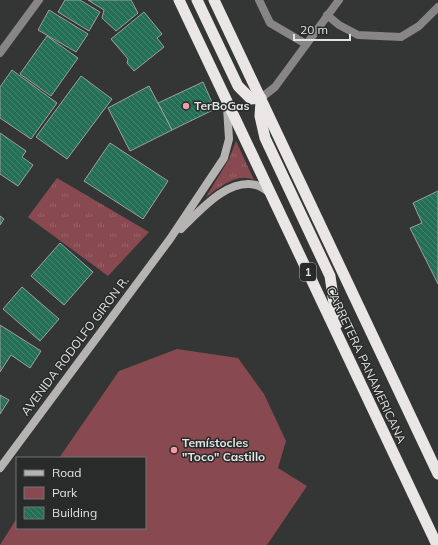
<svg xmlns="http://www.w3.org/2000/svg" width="438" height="545" viewBox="0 0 438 545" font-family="Mulish,sans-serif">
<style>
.grass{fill:url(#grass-tufts)}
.green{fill:#894951}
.building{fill:url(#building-back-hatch);stroke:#9da09e}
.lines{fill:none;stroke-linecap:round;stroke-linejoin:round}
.service{stroke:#878586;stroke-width:8}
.minor{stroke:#878586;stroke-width:8}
.secondary{stroke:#b6b3b3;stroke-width:8}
.trunk{stroke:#eae6e6;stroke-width:11}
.poi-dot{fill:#f49aa4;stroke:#292b2a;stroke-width:1.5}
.labels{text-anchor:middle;stroke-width:3;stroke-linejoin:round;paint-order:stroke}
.shield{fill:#292b2a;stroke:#aaacac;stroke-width:1}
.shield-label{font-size:11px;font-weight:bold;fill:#e2e4e3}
.poi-label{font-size:12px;font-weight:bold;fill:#e2e4e3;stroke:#292b2a;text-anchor:start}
.street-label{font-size:12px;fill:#e2e4e3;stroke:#292b2a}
</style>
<defs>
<pattern id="grass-tufts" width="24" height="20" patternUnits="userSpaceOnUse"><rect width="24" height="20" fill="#894951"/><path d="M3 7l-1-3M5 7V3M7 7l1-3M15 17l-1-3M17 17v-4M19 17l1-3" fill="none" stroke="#99636a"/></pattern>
<pattern id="building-back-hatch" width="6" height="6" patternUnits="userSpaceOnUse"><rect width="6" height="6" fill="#246f56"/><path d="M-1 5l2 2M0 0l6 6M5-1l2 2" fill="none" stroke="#44836e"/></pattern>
</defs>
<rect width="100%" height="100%" fill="#333634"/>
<!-- grass -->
<g class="grass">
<path d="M236,141L254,180C237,172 219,188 206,197L229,159Z"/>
<path d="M57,178L149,232L108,276L28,217Z"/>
</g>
<!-- green -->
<path class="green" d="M177,349L238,358L264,394L286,441L278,468L307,486L267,545H0L17,518V528H145V458H59L119,371Z"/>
<!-- building -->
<g class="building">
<path d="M65,0H80L100,12L89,31L58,12Z"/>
<path d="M88,0H131L138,13L116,31L102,18L104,10Z"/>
<path d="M49,10L88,34L76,52L38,30Z"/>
<path d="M144,12L162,34L157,38L164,47L134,71L127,63L128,59L111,39Z"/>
<path d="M47,36L78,58L51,96L20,74Z"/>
<path d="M12,70L57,103L31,139L0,118V87Z"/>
<path d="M81,76L112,99L67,159L36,137Z"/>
<path d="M203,82L215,109L172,130L158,103Z"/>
<path d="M149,86L172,130L130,151L108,108Z"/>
<path d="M0,133L26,151L22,157L33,165L18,186L0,174Z"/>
<path d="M110,143L168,181L143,219L84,181Z"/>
<path d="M438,191V284L410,228L422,223L413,203Z"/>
<path d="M0,216L4,219L0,225Z"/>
<path d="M60,243L93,272L64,305L31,276Z"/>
<path d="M22,287L59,319L40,341L3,309Z"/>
<path d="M0,325L41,351L30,368L11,355L0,372Z"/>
<path d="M0,395L9,400L0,414Z"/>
</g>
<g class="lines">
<!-- service -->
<g class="service">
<path d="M259,0L270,23L306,44"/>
<path d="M327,15L339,25L358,35L401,37L419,26L438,7"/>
</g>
<!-- minor -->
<g class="minor">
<path d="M0,53L39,0"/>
<path d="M261,98L275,87L339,0"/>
</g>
<!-- secondary -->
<g class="secondary">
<path d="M181,229C200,211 227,178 256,185C261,186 266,190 270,193"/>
<path d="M0,468L170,239L224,158L229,139L227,107"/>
</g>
<!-- trunk -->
<g class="trunk">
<path d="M179,0L437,545"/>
<path d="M197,0L238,86L251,99L261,98"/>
<path d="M214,0L438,474"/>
<path d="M261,101L260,116L265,138L330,276L337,324"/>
</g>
</g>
<!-- markers -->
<g class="poi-dot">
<circle cx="186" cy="106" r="4"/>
<circle cx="174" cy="450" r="4"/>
</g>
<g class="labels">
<!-- shield labels -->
<rect class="shield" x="300" y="263" width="16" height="18" rx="3"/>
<g class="shield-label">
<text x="308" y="276">1</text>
</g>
<!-- poi labels -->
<g class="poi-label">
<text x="194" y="110">TerBoGas</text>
<text x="182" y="447">Temístocles<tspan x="182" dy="14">"Toco" Castillo</tspan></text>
</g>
<!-- street labels -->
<g class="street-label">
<text transform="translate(75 346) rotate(-53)" y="4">AVENIDA RODOLFO GIRON R.</text>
<text transform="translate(366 365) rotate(65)" y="4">CARRETERA PANAMERICANA</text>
</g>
</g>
<!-- legend -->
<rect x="16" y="457" width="130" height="72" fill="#292b2a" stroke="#737574"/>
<rect x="24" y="470" width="20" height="6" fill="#b6b3b3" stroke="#737574"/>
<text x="52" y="477" font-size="12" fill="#e2e4e3">Road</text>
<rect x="24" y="487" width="20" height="12" fill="#894951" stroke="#737574"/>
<text x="52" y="497" font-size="12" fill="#e2e4e3">Park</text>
<rect x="24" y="507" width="20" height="12" fill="url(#building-back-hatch)" stroke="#737574"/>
<text x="52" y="517" font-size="12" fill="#e2e4e3">Building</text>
<!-- scale -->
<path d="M294 34v6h56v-6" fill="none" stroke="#e2e4e3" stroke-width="2"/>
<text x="300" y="34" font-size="12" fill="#e2e4e3" stroke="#292b2a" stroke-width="3" paint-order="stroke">20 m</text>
</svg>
